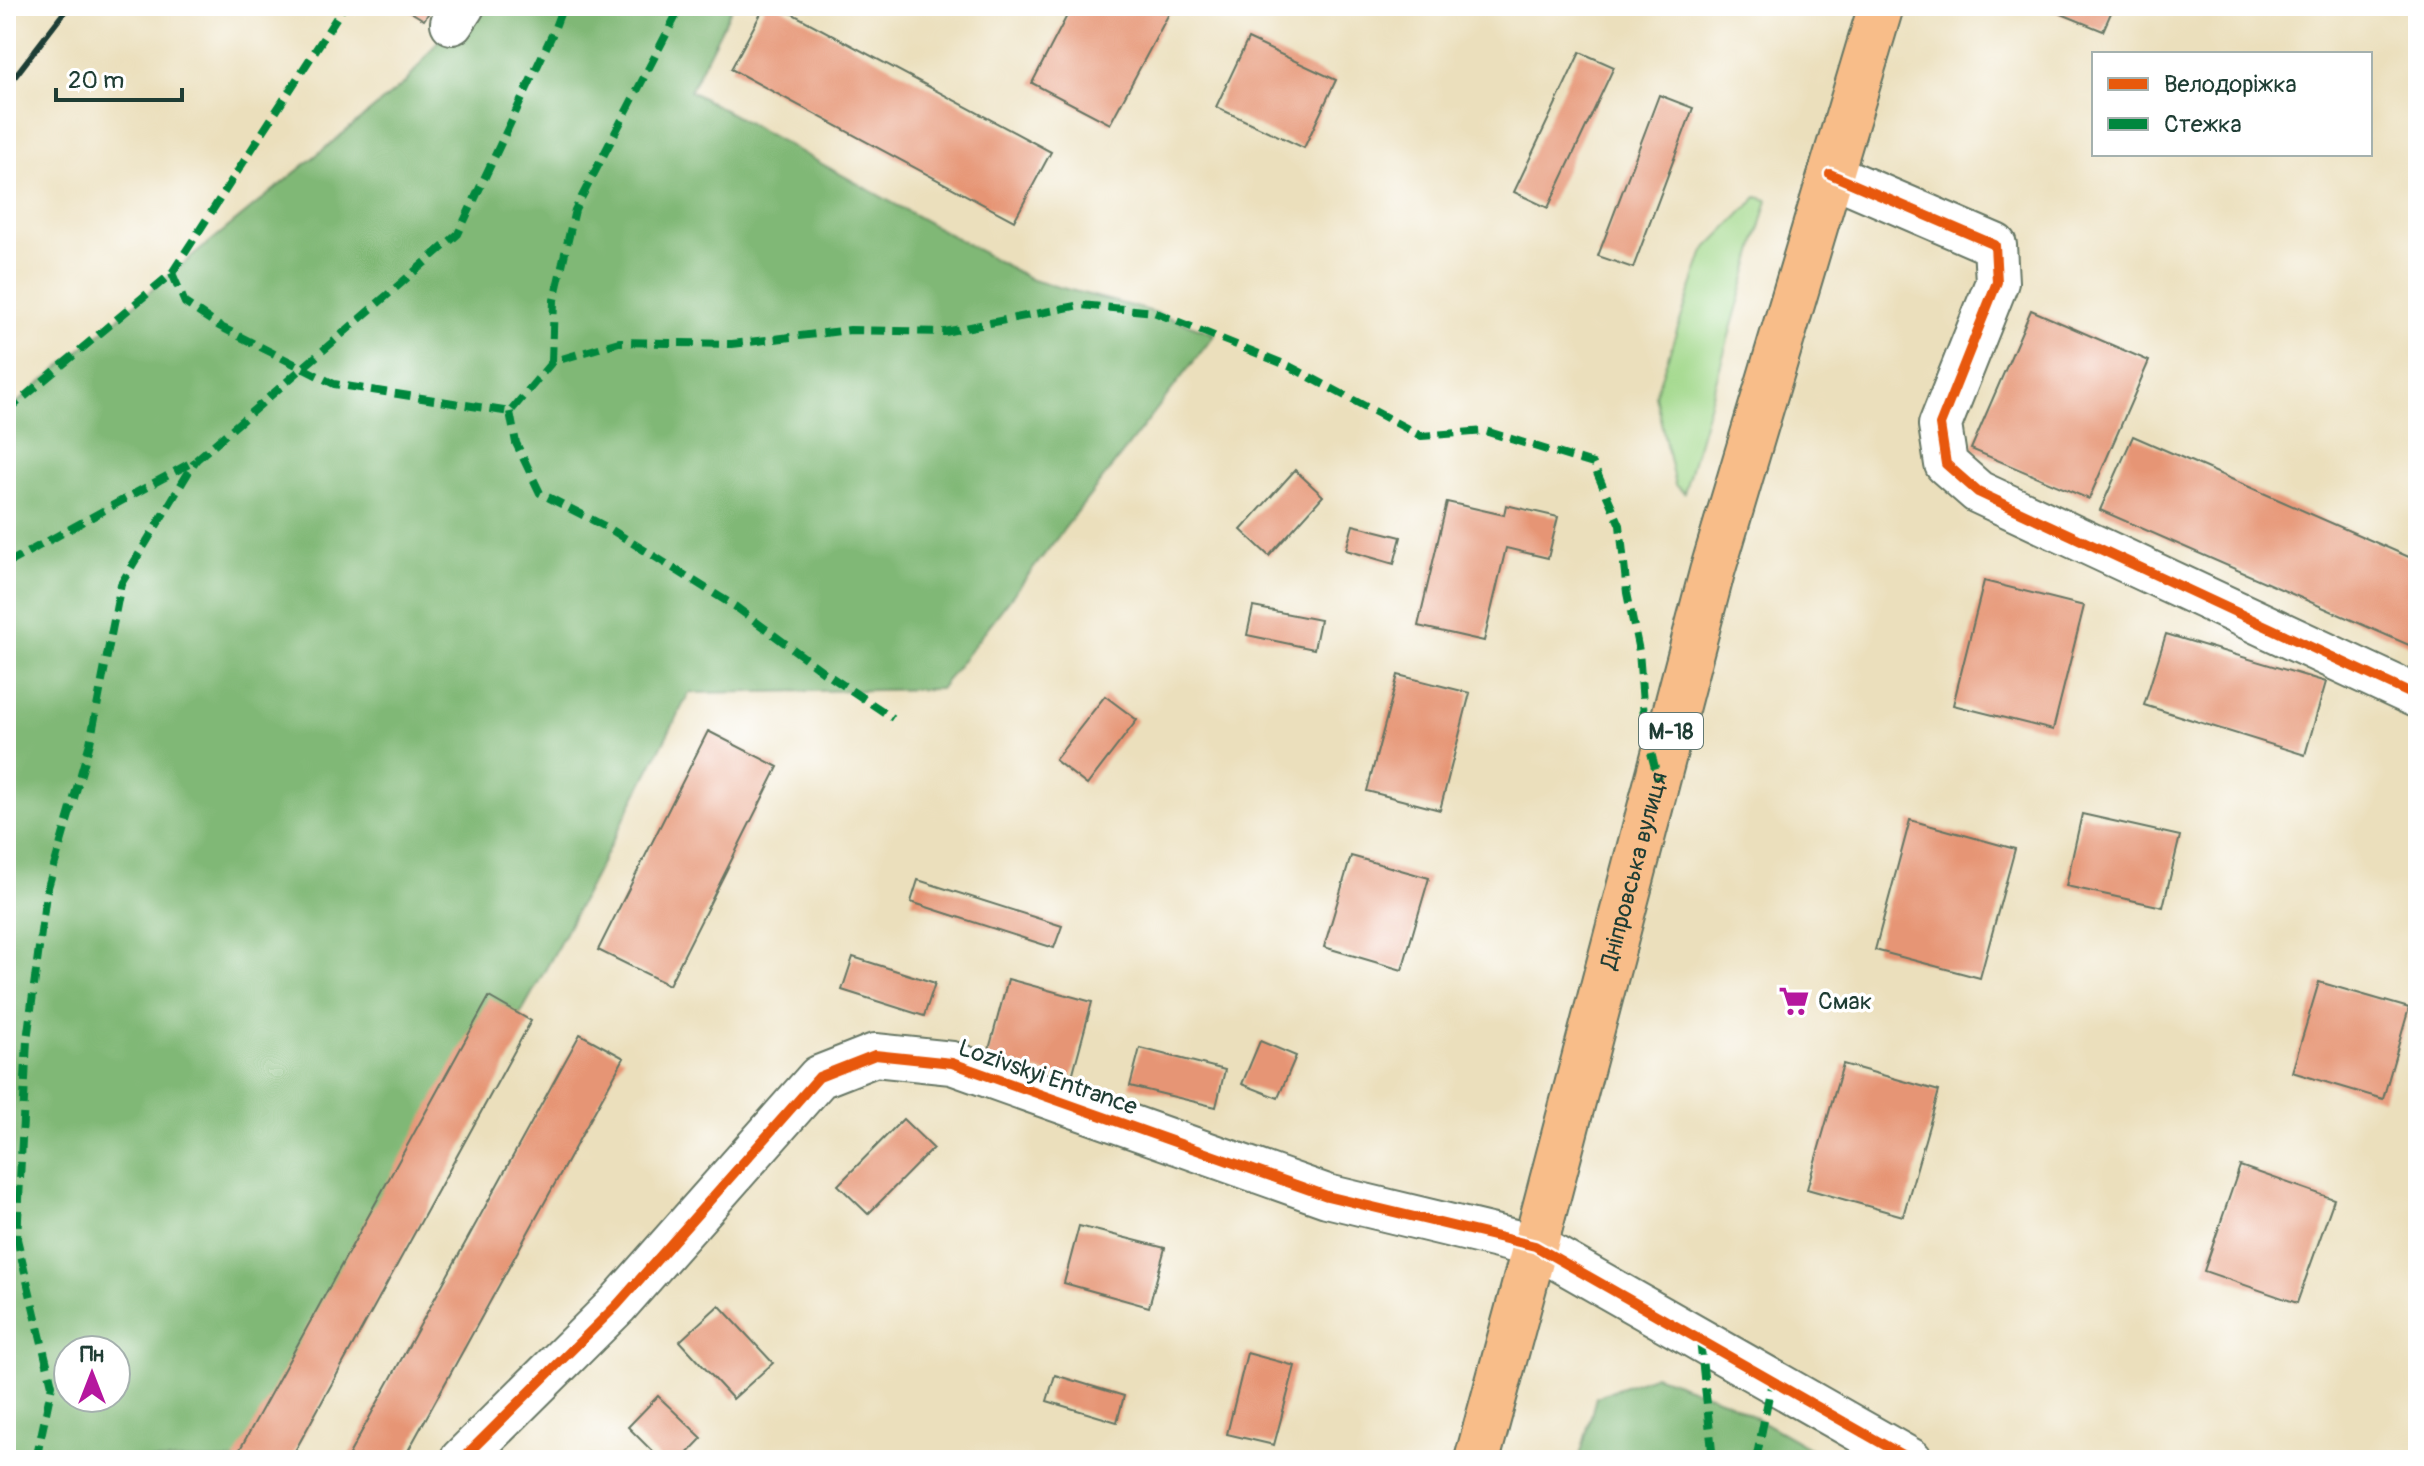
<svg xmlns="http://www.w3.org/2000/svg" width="2424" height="1466" viewBox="0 0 2424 1466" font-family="Pangolin,sans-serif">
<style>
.green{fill:#a1d88a;stroke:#608a5f;stroke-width:2}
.forest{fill:#80b876;stroke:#507a55;stroke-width:2;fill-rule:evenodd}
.building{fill:#e69574}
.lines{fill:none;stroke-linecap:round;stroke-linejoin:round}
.minor-casing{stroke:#667664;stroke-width:46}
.highway-casing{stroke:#667664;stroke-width:48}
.minor{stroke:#fff;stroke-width:42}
.highway{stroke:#f8bd89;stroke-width:44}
.rail{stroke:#1f3d34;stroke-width:6}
.quiet{stroke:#00873e;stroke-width:8;stroke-dasharray:16 8;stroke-linecap:butt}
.cycleway-casing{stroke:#fff;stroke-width:15}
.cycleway{stroke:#e8590c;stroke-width:10}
.labels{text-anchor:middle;stroke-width:7;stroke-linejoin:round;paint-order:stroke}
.shield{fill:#fff;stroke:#627771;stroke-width:2}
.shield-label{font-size:22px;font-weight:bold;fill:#1f3d34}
.street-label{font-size:24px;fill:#1f3d34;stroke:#fff}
.poi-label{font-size:24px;fill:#1f3d34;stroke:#fff;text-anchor:start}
</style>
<rect width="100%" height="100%" fill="#fff"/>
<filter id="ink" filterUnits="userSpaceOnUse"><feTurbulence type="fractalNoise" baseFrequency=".0125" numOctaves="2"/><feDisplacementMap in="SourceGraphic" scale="16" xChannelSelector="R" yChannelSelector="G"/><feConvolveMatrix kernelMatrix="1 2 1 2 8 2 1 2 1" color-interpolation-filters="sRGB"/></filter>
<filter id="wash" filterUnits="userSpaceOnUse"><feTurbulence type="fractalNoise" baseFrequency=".006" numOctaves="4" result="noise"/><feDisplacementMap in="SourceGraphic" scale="32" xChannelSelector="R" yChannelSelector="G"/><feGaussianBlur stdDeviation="1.8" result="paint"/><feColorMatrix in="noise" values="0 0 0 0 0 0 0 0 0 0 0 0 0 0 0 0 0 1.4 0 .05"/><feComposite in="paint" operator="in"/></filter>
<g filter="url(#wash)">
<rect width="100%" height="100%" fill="#ebdfbc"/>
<!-- green -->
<path class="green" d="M1757,197L1768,200L1684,493L1675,485L1655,395L1704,251Z"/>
<!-- forest -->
<g class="forest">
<path d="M465,6H733L690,91L1032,280L1154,312L1215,334L940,689L689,693L553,956L270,1460H6V412L172,273L406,82ZM68,1350H116V1398H68Z"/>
<path d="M1655,1375L1726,1401L1830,1460H1579L1596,1397Z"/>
</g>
<g id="blocks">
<!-- building -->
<g class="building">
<path d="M401,6H433L424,20Z"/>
<path d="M765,6H778L1051,152L1014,221L731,69Z"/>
<path d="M1072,6H1173L1110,124L1032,83Z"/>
<path d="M2042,6H2114L2103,31Z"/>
<path d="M1248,39L1336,80L1304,148L1216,107Z"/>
<path d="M1580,52L1614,67L1548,208L1514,192Z"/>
<path d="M1659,95L1693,108L1633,268L1598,256Z"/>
<path d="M2031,310L2149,361L2089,499L1971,449Z"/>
<path d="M2133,436L2418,561V649L2100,510Z"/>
<path d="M1295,470L1323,496L1269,556L1241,530Z"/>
<path d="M1447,502L1504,515L1506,505L1558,517L1548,558L1506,548L1484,641L1418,626Z"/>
<path d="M1353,525L1401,537L1394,564L1346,550Z"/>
<path d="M1984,581L2084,606L2053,730L1953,705Z"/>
<path d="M1253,607L1320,620L1314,649L1247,635Z"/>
<path d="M2166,634L2326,682L2305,755L2144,705Z"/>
<path d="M1398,675L1470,693L1440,810L1367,791Z"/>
<path d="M1105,696L1137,720L1087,785L1055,760Z"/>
<path d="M708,731L778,767L669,985L598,950Z"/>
<path d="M2082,814L2180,836L2163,907L2066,886Z"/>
<path d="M1910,820L2015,849L1980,978L1875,950Z"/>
<path d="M1351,856L1429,878L1402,970L1324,947Z"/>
<path d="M918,880L1062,926L1054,948L911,902Z"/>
<path d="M2417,899H2418V923L2411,922Z"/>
<path d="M853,957L935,983L924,1016L842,990Z"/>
<path d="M1008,979L1092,1002L1071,1080L987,1057Z"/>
<path d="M2319,982L2409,1008L2383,1099L2292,1072Z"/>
<path d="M489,997L531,1021L290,1460H234Z"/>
<path d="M580,1034L624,1058L403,1460H346Z"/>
<path d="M1260,1041L1296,1056L1278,1098L1242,1084Z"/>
<path d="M1140,1048L1225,1070L1216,1107L1130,1086Z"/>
<path d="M1843,1064L1939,1091L1903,1216L1807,1189Z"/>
<path d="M903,1119L933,1148L868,1214L838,1185Z"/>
<path d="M2240,1166L2334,1199L2297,1303L2204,1271Z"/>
<path d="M1079,1226L1165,1248L1149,1307L1064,1283Z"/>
<path d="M719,1305L773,1363L733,1399L680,1341Z"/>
<path d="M1247,1353L1295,1366L1274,1445L1227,1434Z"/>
<path d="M1055,1375L1124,1396L1117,1422L1047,1401Z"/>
<path d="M658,1396L702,1438L681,1460H661L628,1427Z"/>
</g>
</g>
</g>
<g filter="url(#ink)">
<use href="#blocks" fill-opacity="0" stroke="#667664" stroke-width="2"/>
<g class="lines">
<!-- minor casing -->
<g class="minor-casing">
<g id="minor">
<path d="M452,23L463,6"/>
<path d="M1830,174L1995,245L1997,282L1940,425L1946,464L1978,492L2418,697"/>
<path d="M461,1460L617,1305L819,1077L875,1055L952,1063L1327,1196L1535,1246L1911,1460"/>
</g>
</g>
<!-- highway casing -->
<g class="highway-casing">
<g id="highway">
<path id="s1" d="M1477,1460L1535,1246L1712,572L1881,6"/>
</g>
</g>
<!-- minor -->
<use href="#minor" class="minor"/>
<!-- highway -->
<use href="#highway" class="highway"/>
<!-- rail -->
<path class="rail" d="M6,88L69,6"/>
<!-- quiet -->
<g class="quiet">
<path d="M172,273L185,303L219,326L334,384L510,412L552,362L619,342L732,344L850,330L945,332L1080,305L1154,312L1289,366L1421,436L1485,431L1593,464L1620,525L1627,593L1639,651L1645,730L1658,779"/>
<path d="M552,362L554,300L575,210L681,6"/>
<path d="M6,412L172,273L344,6"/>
<path d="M510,412L516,443L540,493L610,529L736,607L828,675L893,718"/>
<path d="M6,564L196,460L458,234L552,35L563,6"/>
<path d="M1700,1340L1713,1460"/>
<path d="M36,1460L52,1385L17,1239L27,1040L46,894L90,743L121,584L196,460"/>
<path d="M1756,1460L1772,1381"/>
</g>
<!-- cycleway casing -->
<g class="cycleway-casing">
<g id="cycleway">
<path d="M1830,174L1995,245L1997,282L1940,425L1946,464L1978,492L2418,697"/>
<path d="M461,1460L617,1305L819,1077L875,1055L952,1063L1327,1196L1535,1246L1911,1460"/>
</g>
</g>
<!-- cycleway -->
<use href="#cycleway" class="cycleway"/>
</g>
</g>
<!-- icons -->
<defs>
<g id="supermarket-bare" transform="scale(2.4)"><path d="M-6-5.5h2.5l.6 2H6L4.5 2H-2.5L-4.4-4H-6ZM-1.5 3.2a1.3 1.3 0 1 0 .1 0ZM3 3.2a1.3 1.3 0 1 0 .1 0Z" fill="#b5179e" stroke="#fff" stroke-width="2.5" paint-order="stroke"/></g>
</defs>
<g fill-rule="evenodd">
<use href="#supermarket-bare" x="1794" y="1001"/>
</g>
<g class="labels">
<!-- shield labels -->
<rect class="shield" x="1639" y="713" width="64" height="36" rx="6"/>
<g class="shield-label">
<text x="1671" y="739">М-18</text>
</g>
<!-- street labels -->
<g class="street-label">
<text dy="8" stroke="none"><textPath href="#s1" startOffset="610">Дніпровська вулиця</textPath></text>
<text transform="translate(1048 1077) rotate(19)" y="8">Lozivskyi Entrance</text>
</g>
<!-- poi labels -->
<g class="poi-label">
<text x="1818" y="1009">Смак</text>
</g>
</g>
<!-- margin -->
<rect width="2424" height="1466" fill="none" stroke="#fff" stroke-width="32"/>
<!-- legend -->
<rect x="2092" y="52" width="280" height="104" fill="#ffffff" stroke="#a5b1ae" stroke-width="2"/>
<rect x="2108" y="78" width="40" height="12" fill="#e8590c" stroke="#a5b1ae" stroke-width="2"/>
<text x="2164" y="92" font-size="24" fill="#1f3d34">Велодоріжка</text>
<rect x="2108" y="118" width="40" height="12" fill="#00873e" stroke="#a5b1ae" stroke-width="2"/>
<text x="2164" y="132" font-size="24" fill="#1f3d34">Стежка</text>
<!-- north arrow -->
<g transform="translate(92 1374)"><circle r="38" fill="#ffffff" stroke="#a5b1ae" stroke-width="2"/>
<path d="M0-6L14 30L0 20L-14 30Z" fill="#b5179e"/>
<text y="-12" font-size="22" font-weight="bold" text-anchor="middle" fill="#1f3d34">Пн</text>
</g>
<!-- scale -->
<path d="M56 88v12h126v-12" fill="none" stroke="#1f3d34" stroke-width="4"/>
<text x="68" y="88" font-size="24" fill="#1f3d34" stroke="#ffffff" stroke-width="6" paint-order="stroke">20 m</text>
</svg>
